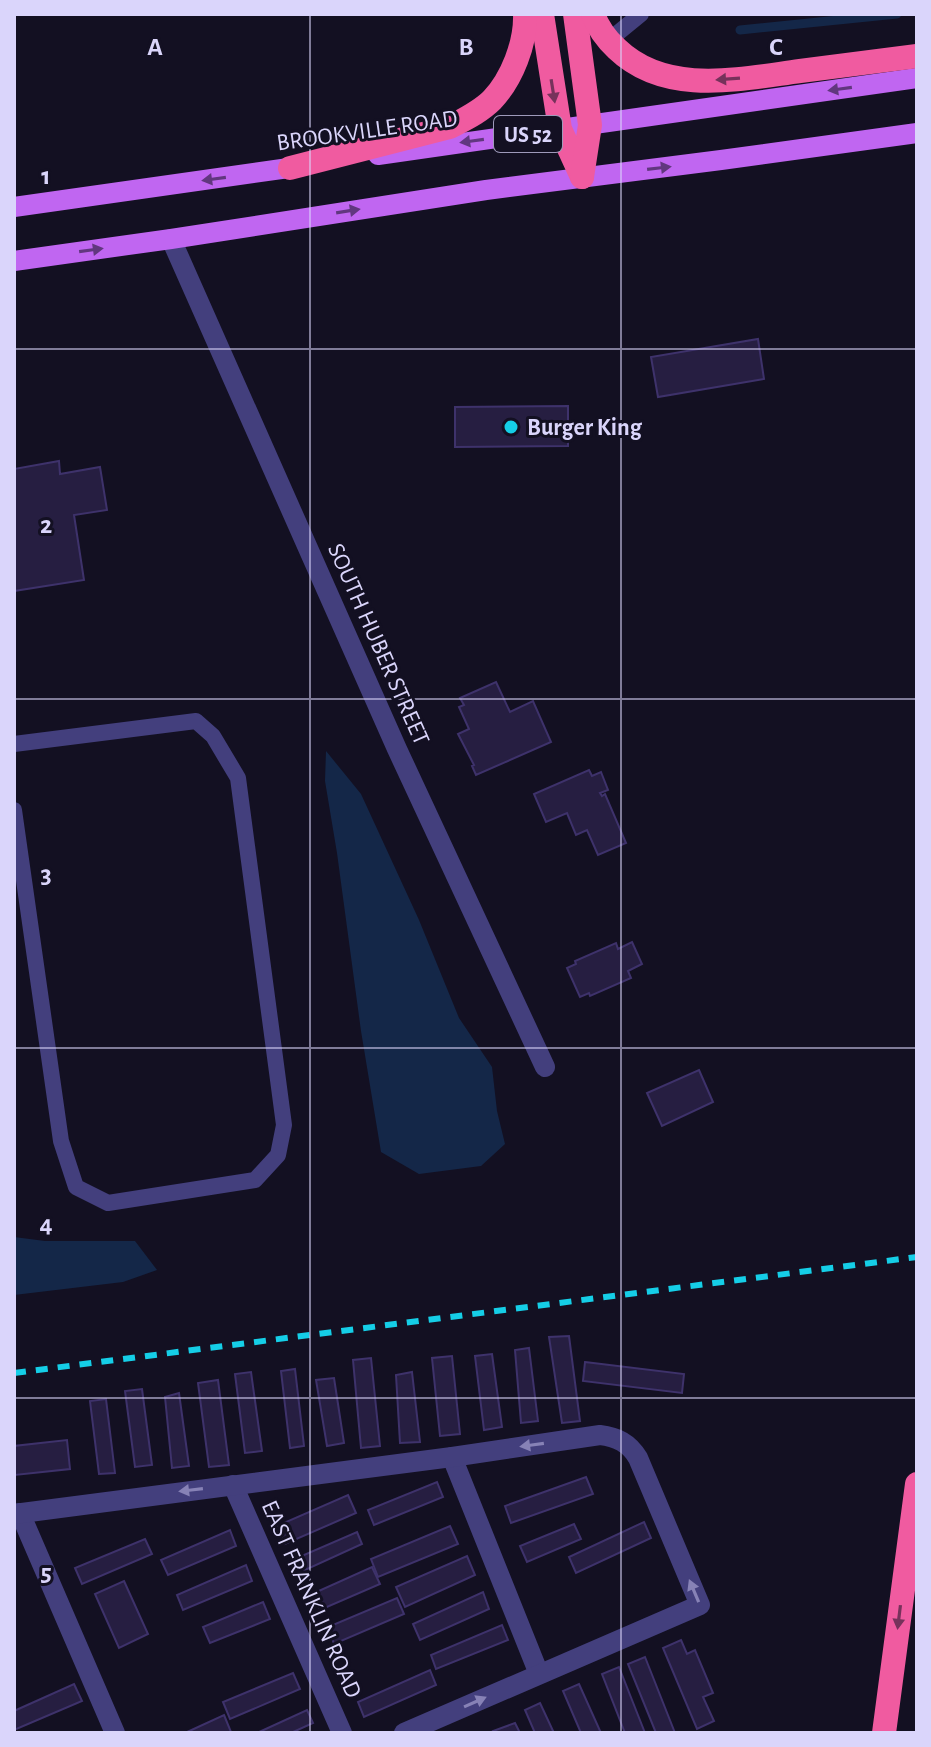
<svg xmlns="http://www.w3.org/2000/svg" width="931" height="1747" viewBox="0 0 931 1747" font-family="'Alegreya Sans',sans-serif">
<style>
.water{fill:#142748}
.lines{fill:none;stroke-linecap:round;stroke-linejoin:round}
.stream{stroke:#142748;stroke-width:9}
.building{fill:#261e41;stroke:#3e326b;stroke-width:2}
.lane{stroke:#433f7d;stroke-width:16}
.street{stroke:#433f7d;stroke-width:20}
.primary{stroke:#c066f1;stroke-width:20}
.highway{stroke:#f05ba0;stroke-width:24}
.rail{stroke:#15cee7;stroke-width:6;stroke-dasharray:12 10;stroke-linecap:butt}
.oneway{fill:#76325b}
.oneway2{fill:#61377f}
.oneway3{fill:#8782b6}
.grid{fill:none;stroke:#dad5fb;stroke-width:2;stroke-opacity:0.55}
.poi-dot{fill:#15cee7;stroke:#131022;stroke-width:3}
.labels{text-anchor:middle;stroke-width:6;stroke-linejoin:round;paint-order:stroke}
.shield{fill:#131022;stroke:#9e9aba;stroke-width:2}
.shield-label{font-size:22px;font-weight:bold;fill:#dad5fb}
.street-label{font-size:24px;fill:#dad5fb;stroke:#131022}
.poi-label{font-size:24px;font-weight:bold;fill:#dad5fb;stroke:#131022;text-anchor:start}
.grid-label{font-size:26px;text-anchor:middle;font-weight:bold;fill:#dad5fb;stroke:#131022;stroke-width:6;stroke-linejoin:round;paint-order:stroke}
</style>
<rect width="100%" height="100%" fill="#131022"/>
<!-- water -->
<g class="water">
<path d="M326,751L361,794L419,920L459,1018L492,1067L497,1111L505,1144L481,1166L419,1174L381,1152L361,1031L337,853L325,781Z"/>
<path d="M14,1237L45,1241H135L157,1270L123,1282L14,1295Z"/>
</g>
<g class="lines">
<!-- stream -->
<path class="stream" d="M740,30L897,14"/>
</g>
<!-- building -->
<g class="building">
<path d="M758,339L764,379L658,397L651,357Z"/>
<path d="M568,406V446L455,447V407Z"/>
<path d="M59,461L60,474L100,467L107,510L74,515L84,580L14,591V469Z"/>
<path d="M496,682L510,712L533,701L551,742L476,775L472,766L474,765L458,734L469,729L459,707L464,705L460,698Z"/>
<path d="M589,770L592,776L601,772L608,790L600,793L602,796L605,794L626,843L598,855L587,830L576,835L567,813L546,822L534,794Z"/>
<path d="M632,942L642,964L628,971L631,978L590,996L589,993L580,997L567,968L576,964L575,961L616,943L618,949Z"/>
<path d="M699,1070L713,1102L662,1126L647,1093Z"/>
<path d="M569,1336L580,1421L562,1423L549,1337Z"/>
<path d="M529,1348L538,1421L521,1423L515,1350Z"/>
<path d="M492,1354L502,1427L484,1430L475,1356Z"/>
<path d="M452,1356L460,1434L440,1436L432,1358Z"/>
<path d="M371,1358L380,1446L361,1448L353,1360Z"/>
<path d="M585,1362L684,1374L682,1393L583,1381Z"/>
<path d="M295,1369L304,1446L290,1448L281,1371Z"/>
<path d="M251,1372L262,1451L245,1453L235,1374Z"/>
<path d="M412,1372L420,1442L400,1443L396,1375Z"/>
<path d="M334,1378L344,1443L327,1446L316,1380Z"/>
<path d="M218,1380L229,1465L209,1467L198,1383Z"/>
<path d="M142,1389L152,1465L135,1467L125,1391Z"/>
<path d="M179,1393L189,1466L172,1468L165,1397Z"/>
<path d="M106,1399L115,1473L99,1474L90,1401Z"/>
<path d="M67,1440L70,1469L15,1475L14,1446Z"/>
<path d="M586,1477L593,1494L511,1523L505,1506Z"/>
<path d="M437,1482L443,1497L374,1525L368,1510Z"/>
<path d="M348,1495L356,1513L285,1544L277,1526Z"/>
<path d="M644,1522L651,1538L576,1573L569,1557Z"/>
<path d="M574,1524L581,1539L527,1562L520,1546Z"/>
<path d="M450,1526L458,1544L378,1577L371,1559Z"/>
<path d="M230,1530L236,1546L168,1575L161,1560Z"/>
<path d="M357,1532L362,1544L303,1571L297,1558Z"/>
<path d="M145,1539L152,1554L82,1584L75,1568Z"/>
<path d="M467,1556L475,1575L405,1607L396,1587Z"/>
<path d="M246,1565L252,1581L183,1610L177,1595Z"/>
<path d="M372,1567L380,1584L320,1610L312,1594Z"/>
<path d="M124,1581L148,1634L119,1648L95,1594Z"/>
<path d="M483,1592L489,1609L420,1640L413,1624Z"/>
<path d="M397,1598L404,1614L334,1644L328,1627Z"/>
<path d="M263,1602L270,1619L210,1643L203,1627Z"/>
<path d="M502,1625L508,1640L436,1669L431,1655Z"/>
<path d="M681,1640L687,1654L695,1650L713,1693L703,1697L714,1721L697,1729L663,1648Z"/>
<path d="M645,1657L675,1733H656L628,1664Z"/>
<path d="M619,1667L645,1733H625L602,1674Z"/>
<path d="M430,1670L436,1685L364,1717L358,1702Z"/>
<path d="M293,1673L300,1689L230,1719L223,1702Z"/>
<path d="M74,1684L82,1701L14,1730V1711Z"/>
<path d="M579,1684L601,1733H581L563,1691Z"/>
<path d="M540,1703L554,1733H535L525,1710Z"/>
<path d="M307,1710L313,1723L291,1733H257Z"/>
<path d="M224,1715L231,1732L185,1733Z"/>
<path d="M515,1723L520,1733H494L493,1731Z"/>
</g>
<g class="lines">
<!-- lane -->
<g class="lane">
<path d="M608,41L641,14"/>
<path d="M14,744L196,721L213,736L238,778L284,1125L278,1155L255,1180L108,1203L76,1187L61,1141L14,810"/>
</g>
<!-- street -->
<g class="street">
<path d="M171,239L397,749L545,1067"/>
<path d="M452,1457L539,1674"/>
<path d="M233,1485L342,1733"/>
<path d="M20,1513L115,1733"/>
<path d="M14,1514L452,1457L600,1435C617,1437 629,1443 638,1458L700,1605L404,1733"/>
</g>
<!-- primary -->
<g class="primary">
<path d="M378,155L917,78"/>
<path d="M14,207L303,166"/>
<path d="M14,261L171,239L486,190L721,160L917,133"/>
</g>
<!-- highway -->
<g class="highway">
<path d="M542,14L560,129L582,177"/>
<path d="M575,14L590,125L582,177"/>
<path d="M593,14C598,28 606,39 617,49C666,96 739,79 800,71C839,66 878,61 917,56"/>
<path d="M290,168L450,127C465,119 480,112 492,100C512,79 526,43 525,14"/>
<path d="M884,1733L917,1484"/>
</g>
<!-- rail -->
<path class="rail" d="M14,1373L917,1257"/>
</g>
<!-- one-way arrows -->
<defs><path id="oneway-solid" d="M-6-.8H1V-3.2L6.5 0L1 3.2V.8H-6Z" transform="scale(2)"/></defs>
<g class="oneway">
<use href="#oneway-solid" transform="translate(728 79) rotate(176)"/>
<use href="#oneway-solid" transform="translate(553 91) rotate(81)"/>
<use href="#oneway-solid" transform="translate(899 1617) rotate(97)"/>
</g>
<g class="oneway2">
<use href="#oneway-solid" transform="translate(840 89) rotate(172)"/>
<use href="#oneway-solid" transform="translate(472 141) rotate(172)"/>
<use href="#oneway-solid" transform="translate(659 168) rotate(-7)"/>
<use href="#oneway-solid" transform="translate(214 179) rotate(172)"/>
<use href="#oneway-solid" transform="translate(348 211) rotate(-9)"/>
<use href="#oneway-solid" transform="translate(91 250) rotate(-8)"/>
</g>
<g class="oneway3">
<use href="#oneway-solid" transform="translate(532 1445) rotate(172)"/>
<use href="#oneway-solid" transform="translate(191 1490) rotate(173)"/>
<use href="#oneway-solid" transform="translate(694 1591) rotate(-113)"/>
<use href="#oneway-solid" transform="translate(475 1702) rotate(-24)"/>
</g>
<!-- grid -->
<path class="grid" d="M310,14V1733M621,14V1733M14,349H917M14,699H917M14,1048H917M14,1398H917"/>
<!-- markers -->
<circle class="poi-dot" cx="511" cy="427" r="8"/>
<g class="labels">
<!-- shield labels -->
<rect class="shield" x="494" y="116" width="68" height="36" rx="6"/>
<g class="shield-label">
<text x="528" y="142">US 52</text>
</g>
<!-- street labels -->
<g class="street-label">
<text transform="translate(367 130) rotate(-8)" y="8">BROOKVILLE ROAD</text>
<text transform="translate(379 644) rotate(66)" y="8">SOUTH HUBER STREET</text>
<text transform="translate(312 1599) rotate(66)" y="8">EAST FRANKLIN ROAD</text>
</g>
<!-- poi labels -->
<g class="poi-label">
<text x="527" y="435">Burger King</text>
</g>
</g>
<g class="grid-label">
<text x="155" y="55">A</text>
<text x="466" y="55">B</text>
<text x="776" y="55">C</text>
<text x="46" y="184">1</text>
<text x="46" y="533">2</text>
<text x="46" y="883">3</text>
<text x="46" y="1232">4</text>
<text x="46" y="1581">5</text>
</g>
<!-- border -->
<rect width="931" height="1747" fill="none" stroke="#dad5fb" stroke-width="32"/>
</svg>
